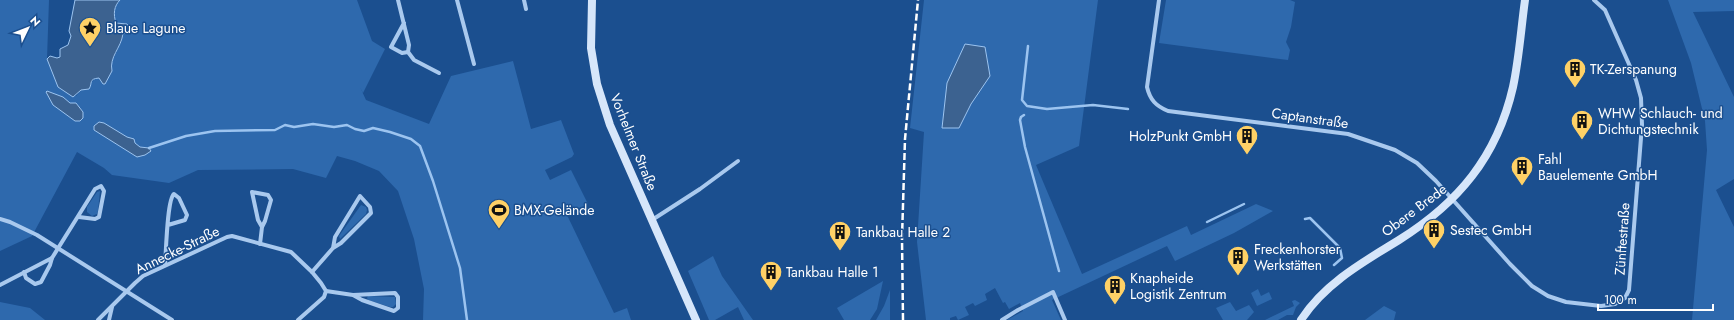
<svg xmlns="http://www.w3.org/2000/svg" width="1734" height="320" viewBox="0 0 1734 320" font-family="Jost,sans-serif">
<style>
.green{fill:#2e69ad;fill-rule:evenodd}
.water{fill:#3c6290;stroke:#9cc4f0}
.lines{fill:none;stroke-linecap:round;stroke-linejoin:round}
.stream{stroke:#9cc4f0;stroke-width:2.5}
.street{stroke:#a9c9ee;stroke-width:4}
.secondary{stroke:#d6e6fa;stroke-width:8}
.rail{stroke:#fff;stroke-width:2.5;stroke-dasharray:7 3;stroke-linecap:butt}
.labels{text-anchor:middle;stroke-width:3;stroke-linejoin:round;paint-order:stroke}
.poi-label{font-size:14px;fill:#fff;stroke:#1b4f8f;text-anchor:start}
.street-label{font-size:14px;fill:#fff;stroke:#1b4f8f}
</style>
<rect width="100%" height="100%" fill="#1b4f8f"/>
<!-- green -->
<g class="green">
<path d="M0,0H49L47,59L76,96L81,90L86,89L95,78L112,71L111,64L122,40L127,24L116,23C113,14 114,6 120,0H357L372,41L385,49L363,93L360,87L366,100L429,124L451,76L513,61L531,129L561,120L574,154L572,157L545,170L550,180L571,170L588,204L567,215L614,313L627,308L631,320H423L424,289L414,239L398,191L379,171L355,161L337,156L326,178L293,169L198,170L169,183L112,175L104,168L77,152L32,236L0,251ZM57,95L70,103H76L83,112L75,121L67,114Z"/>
<path d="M924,0H1098L1079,146L1036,165L1082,274L1187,226L1191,235L1256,204L1273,211L1234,233L1175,261L1167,246L1052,300L1061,320H1007L1023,311L1020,303L1009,309L1005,302L1003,303L995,288L985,294L987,300L975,306L973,303L965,307L969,315L958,320L956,316L950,318V320H926L917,242L924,132L910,128Z"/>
<path d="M1166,0H1290L1295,2L1291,27L1286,42L1290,50L1288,60L1159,43Z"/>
<path d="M1668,0H1734V11L1693,12L1734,97V179L1716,190L1734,227V320H1692L1707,150L1705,121L1691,63Z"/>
<path d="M100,191L98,211L97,214L92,216L87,212V207L97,192Z"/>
<path d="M361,205L366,207L367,210L366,214L340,239L339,236Z"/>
<path d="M713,256L722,276L753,320H744L738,307L715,320H709L688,271Z"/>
<path d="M883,281L877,309L870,320H844L837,308Z"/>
<path d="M1258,289L1261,296L1269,292L1272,299L1257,306L1251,293Z"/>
<path d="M890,290V320H876L884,306Z"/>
<path d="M368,296L395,297L396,304L393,307H390L368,300L367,298Z"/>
<path d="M1295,300L1300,303L1296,307L1293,315H1287L1278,320H1265L1294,306L1292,301Z"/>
<path d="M0,302L30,308L45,320H0Z"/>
<path d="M1230,302L1236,311L1249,305L1254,312L1247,320H1223L1216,308Z"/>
<path d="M1384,306L1396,312L1394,320H1365Z"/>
</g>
<!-- water -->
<g class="water">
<path d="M75,0H120C114,6 113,14 116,23L127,24L129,28L127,32L123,34C121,48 109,57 112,71L105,84H103L99,78C88,79 93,83 89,89L81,90L73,97L58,87L47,59L50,56L57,58L60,57V49L68,45L71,36L69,31Z"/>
<path d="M965,44L985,47L990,76L971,104L959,128H942L947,83Z"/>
<path d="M47,91L63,97L70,103H76L83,112V118L80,121H75L53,105L46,92Z"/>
<path d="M99,122L104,123L127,137L134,139L135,143L140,147L149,148L151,151L145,155L137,157L94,130V126Z"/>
</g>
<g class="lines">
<!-- stream -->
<g class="stream">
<path d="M1028,46L1022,100L1027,106L1047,109L1093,105L1128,109"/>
<path d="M1024,115L1021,117L1020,120L1025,147L1059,271"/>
<path d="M149,148L186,136L215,131L275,130L285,125L294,127L313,124L334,127L347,125L355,129L364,131L373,128L390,132L411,139L420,146L433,181L460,268L467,320"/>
<path d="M1305,219L1310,218L1340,248L1342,258L1334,265"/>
<path d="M1207,222L1244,204"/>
</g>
<!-- street -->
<g class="street">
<path d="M398,0L409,45L408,52L402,53L391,47L404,23"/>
<path d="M457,0L474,64"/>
<path d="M524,0L526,9"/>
<path d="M1159,0L1147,87C1150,100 1156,106 1168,111L1348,134L1395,150L1417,163L1436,181L1510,264L1532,286L1548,296L1566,302L1601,306L1615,304L1625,298L1629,290L1642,125L1641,98L1636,80L1605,10L1594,0"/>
<path d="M408,52L414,60L439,73"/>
<path d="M0,219L10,222L37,235L172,320"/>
<path d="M652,220L700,189L738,161"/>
<path d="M260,244L262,227L258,220L252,192L268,195L271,200L265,221L262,227"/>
<path d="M165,265C166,254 167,199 174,194L179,198L187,215L185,220L168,225"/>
<path d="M24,272L26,278L35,284L41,282L50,265L52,258"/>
<path d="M312,272L333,248L335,237L360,196L370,207L371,213L341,243L333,248"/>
<path d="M0,285L52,258L95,189L101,186L104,191L99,217L95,219L79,217"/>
<path d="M326,291L353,295L395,293L398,297V308L394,311L362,300L353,295"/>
<path d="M98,320L135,283L143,276L227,237L232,236L291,252L312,272L321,283L326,291L324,297L298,320"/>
<path d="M109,320L112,307"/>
<path d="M1002,320L1018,310L1053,292L1065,320"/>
</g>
<!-- secondary -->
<g class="secondary">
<path d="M592,0L591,48L597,84L610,125L696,320"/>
<path d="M1301,320C1324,284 1363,262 1399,240C1458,203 1497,157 1513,87C1519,59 1521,29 1525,0"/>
</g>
<!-- rail -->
<path class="rail" d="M903,320L902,238L905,139L918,0"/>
</g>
<!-- icons -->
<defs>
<g id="sight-pin" transform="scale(1.15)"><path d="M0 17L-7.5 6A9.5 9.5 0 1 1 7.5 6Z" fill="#ffd166" stroke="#1b4f8f"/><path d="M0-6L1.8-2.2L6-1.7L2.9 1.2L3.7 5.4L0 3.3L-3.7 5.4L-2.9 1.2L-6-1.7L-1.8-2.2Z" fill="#111"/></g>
<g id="building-pin" transform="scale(1.15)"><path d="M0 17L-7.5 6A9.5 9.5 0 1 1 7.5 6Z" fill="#ffd166" stroke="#1b4f8f"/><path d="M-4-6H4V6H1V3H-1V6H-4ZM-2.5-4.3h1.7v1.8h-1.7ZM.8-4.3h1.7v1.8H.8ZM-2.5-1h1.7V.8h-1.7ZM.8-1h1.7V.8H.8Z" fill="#111"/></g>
<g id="stadium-pin" transform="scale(1.15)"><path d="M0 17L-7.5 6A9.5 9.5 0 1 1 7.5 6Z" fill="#ffd166" stroke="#1b4f8f"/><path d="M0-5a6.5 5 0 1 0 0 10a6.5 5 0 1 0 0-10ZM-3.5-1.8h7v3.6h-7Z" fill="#111"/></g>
</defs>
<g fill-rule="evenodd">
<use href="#sight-pin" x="90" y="28"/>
<use href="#building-pin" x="1575" y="69"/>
<use href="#building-pin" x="1582" y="121"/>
<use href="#building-pin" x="1247" y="136"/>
<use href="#building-pin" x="1522" y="167"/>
<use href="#stadium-pin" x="499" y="210"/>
<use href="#building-pin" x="1434" y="230"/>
<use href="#building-pin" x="840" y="232"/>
<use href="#building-pin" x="1238" y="257"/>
<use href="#building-pin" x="771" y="272"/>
<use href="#building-pin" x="1115" y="286"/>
</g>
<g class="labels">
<!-- poi labels -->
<g class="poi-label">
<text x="106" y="33">Blaue Lagune</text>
<text x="1590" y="74">TK-Zerspanung</text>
<text x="1598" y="118">WHW Schlauch- und<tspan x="1598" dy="16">Dichtungstechnik</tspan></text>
<text x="1232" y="141" text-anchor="end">HolzPunkt GmbH</text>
<text x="1538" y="164">Fahl<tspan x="1538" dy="16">Bauelemente GmbH</tspan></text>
<text x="514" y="215">BMX-Gelände</text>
<text x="1450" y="235">Sestec GmbH</text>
<text x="856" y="237">Tankbau Halle 2</text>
<text x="1254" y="254">Freckenhorster<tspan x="1254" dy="16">Werkstätten</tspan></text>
<text x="786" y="277">Tankbau Halle 1</text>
<text x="1130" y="283">Knapheide<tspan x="1130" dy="16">Logistik Zentrum</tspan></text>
</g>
<!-- street labels -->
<g class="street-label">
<text transform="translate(1310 118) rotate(8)" y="5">Captanstraße</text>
<text transform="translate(634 142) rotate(68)" y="5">Vorhelmer Straße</text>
<text transform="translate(1414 210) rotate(-37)" y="5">Obere Brede</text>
<text transform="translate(1622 239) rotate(-86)" y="5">Zünftestraße</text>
<text transform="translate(177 250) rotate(-26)" y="5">Annecke-Straße</text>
</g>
</g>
<!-- north arrow -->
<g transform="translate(28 28) rotate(47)" stroke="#1b4f8f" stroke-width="3" paint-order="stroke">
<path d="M0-3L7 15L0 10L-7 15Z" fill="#ffffff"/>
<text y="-6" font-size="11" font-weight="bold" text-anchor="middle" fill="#ffffff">N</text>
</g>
<!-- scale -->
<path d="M1598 304v6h115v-6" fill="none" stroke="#ffffff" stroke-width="2"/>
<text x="1604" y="304" font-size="12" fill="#ffffff" stroke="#1b4f8f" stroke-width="3" paint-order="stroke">100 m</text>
</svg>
